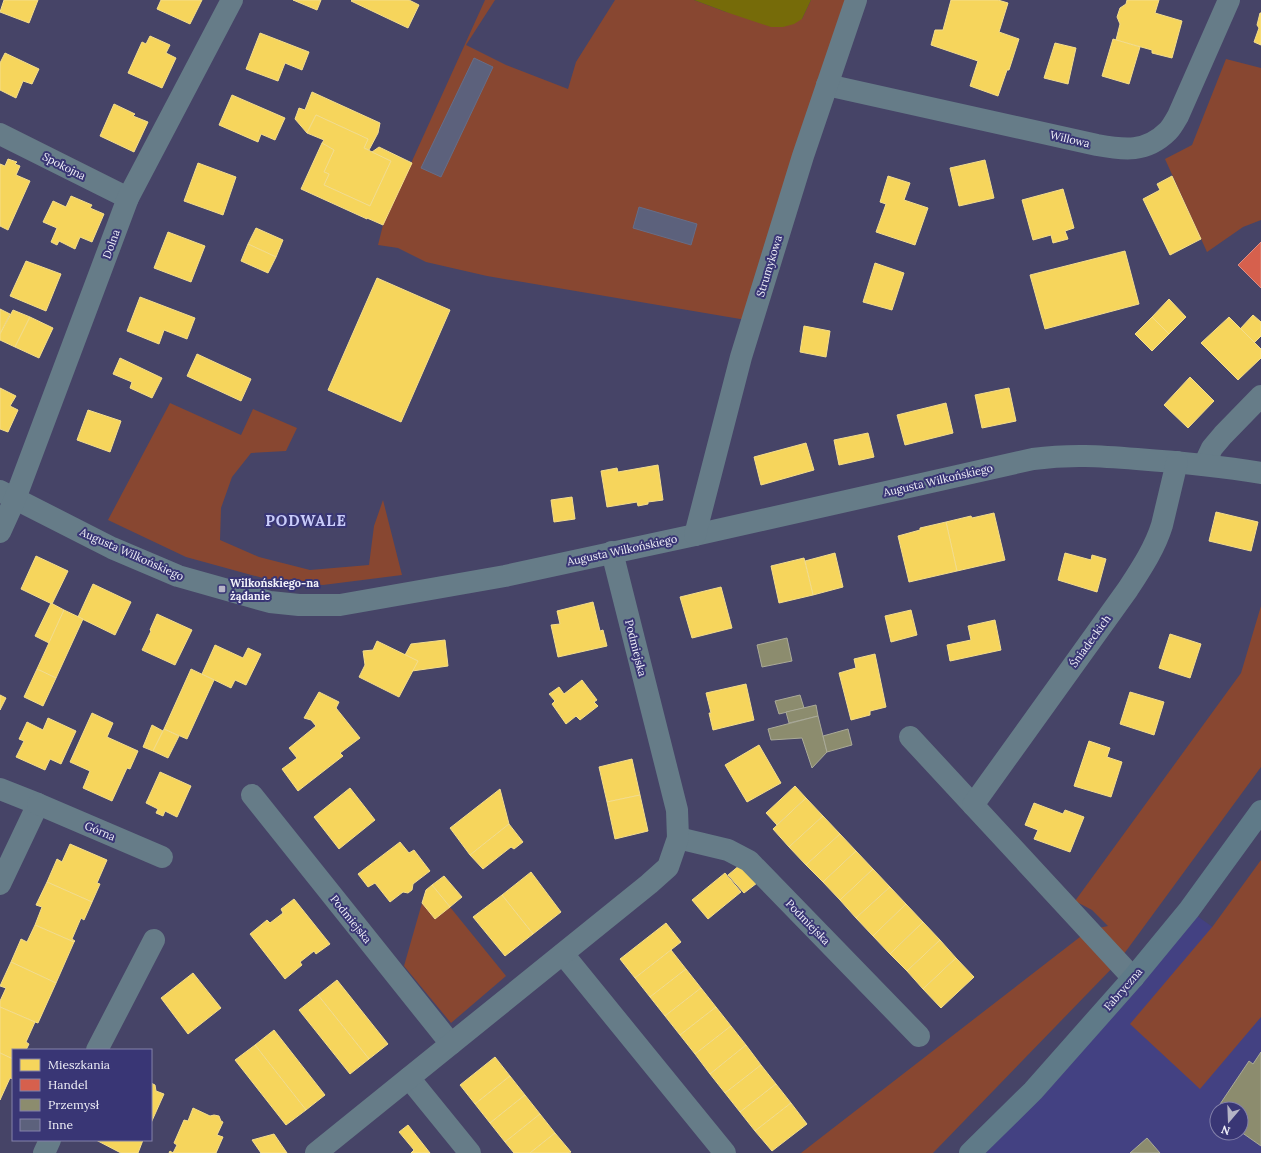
<svg xmlns="http://www.w3.org/2000/svg" width="1261" height="1153" viewBox="0 0 1261 1153" font-family="Lora,serif">
<style>
.built{fill:#434182;fill-rule:evenodd}
.green{fill:#884731}
.water{fill:#766b09}
.homes{fill:#f6d55c;stroke:#f4dd8b}
.shops{fill:#d6604d;stroke:#de8c81}
.industry{fill:#8c8c6e;stroke:#aaaa98}
.building{fill:#5c617c;stroke:#676d87}
.lines{fill:none;stroke-linecap:round;stroke-linejoin:round}
.street{stroke:#667c88;stroke-width:22}
.secondary{stroke:#5f7a88;stroke-width:22}
.poi-dot{fill:#b5b4c6;stroke:#393675;stroke-width:1.5}
.labels{text-anchor:middle;stroke-width:4;stroke-linejoin:round;paint-order:stroke}
.street-label{font-size:11px;fill:#f1f1f9;stroke:#393675}
.poi-label{font-size:11px;font-weight:bold;fill:#f1f1f9;stroke:#393675;text-anchor:start}
.district-label{font-size:15px;font-weight:bold;letter-spacing:1px;fill:#c9ccf9;stroke:#393675}
</style>
<rect width="100%" height="100%" fill="#464467"/>
<!-- built -->
<path class="built" d="M1189,910L1261,962V1153H986L1033,1091ZM1217,1109H1241V1133H1217Z"/>
<!-- green -->
<g class="green">
<path d="M485,0H495L466,45L506,65L568,89L576,62L615,0H694L726,12L802,19L811,0H856L752,321L487,276L426,262L398,248L378,245L383,225Z"/>
<path d="M1226,59L1261,68V220L1243,227L1207,252L1165,159L1192,145Z"/>
<path d="M170,403L241,435L253,409L297,428L286,451L251,453L232,477L221,508L220,540L259,557L310,570L369,565L374,526L383,500L402,575L323,585L270,580L186,557L108,520Z"/>
<path d="M1261,606V767L1118,962L933,1153H801L1089,930L1108,926L1092,910L1075,901L1241,673Z"/>
<path d="M1261,860V1017L1200,1089L1130,1024L1213,926Z"/>
<path d="M422,903L435,919L450,907L506,976L451,1023L404,966Z"/>
</g>
<!-- water -->
<path class="water" d="M694,0H811L802,19L794,24L783,27H771L726,12Z"/>
<!-- homes -->
<g class="homes">
<path d="M4,0H38L29,23L0,12Z"/>
<path d="M161,0H202L190,24L157,9Z"/>
<path d="M293,0H321L317,10Z"/>
<path d="M352,0H409L419,5L408,28L351,1Z"/>
<path d="M951,0H998L1008,3L999,32L1019,39L1009,70H1007L998,96L970,86L978,61L931,45L935,30H943Z"/>
<path d="M1127,0H1159L1155,13L1182,21L1172,58L1152,53V50L1116,40L1120,24L1117,17L1120,8L1126,4Z"/>
<path d="M1260,13H1261V45L1254,42L1259,28L1257,25Z"/>
<path d="M260,33L309,52L302,70L285,63L278,81L246,69Z"/>
<path d="M150,36L170,45L166,53L176,58L162,88L128,73L142,42L146,44Z"/>
<path d="M1113,39L1140,47L1129,84L1102,76Z"/>
<path d="M1055,43L1076,48L1068,84L1044,78Z"/>
<path d="M5,53L39,69L32,84L23,81L16,98L0,90V63Z"/>
<path d="M312,92L380,123L378,133L369,150L364,148L368,139L316,115L307,133L295,119L299,108L305,110Z"/>
<path d="M232,95L285,118L275,140L261,134L258,142L219,125Z"/>
<path d="M114,104L135,114L133,116L148,122L134,152L100,136Z"/>
<path d="M316,115L368,139L364,148L391,161L370,206L324,185L329,174L324,172L334,150L322,143L324,140L307,133Z"/>
<path d="M322,143L334,150L324,172L329,174L324,185L370,206L391,161L372,152L379,147L412,163L383,225L367,218V219L301,189Z"/>
<path d="M8,159L17,162L15,164L20,166L16,175L30,181L8,230L0,226V164L5,166Z"/>
<path d="M985,160L994,198L959,206L950,168Z"/>
<path d="M198,163L236,177L223,215L184,201Z"/>
<path d="M888,176L910,183L904,200L928,208L915,245L876,232L886,204L880,202Z"/>
<path d="M1172,176L1201,239L1170,255L1143,199L1160,190L1157,184Z"/>
<path d="M1063,189L1074,228L1065,231L1068,239L1053,243L1051,235L1033,240L1022,200Z"/>
<path d="M71,196L92,205L90,208L104,214L92,242L80,237L75,249L59,241L57,245L51,242L57,228L43,222L53,201L66,207Z"/>
<path d="M256,228L283,240L276,257L248,244Z"/>
<path d="M168,232L205,246L191,282L154,268Z"/>
<path d="M248,244L276,257L268,273L241,261Z"/>
<path d="M1125,251L1139,304L1045,329L1030,275Z"/>
<path d="M26,261L61,274L46,311L10,296Z"/>
<path d="M875,263L904,273L892,310L863,302Z"/>
<path d="M377,278L450,310L401,422L328,390Z"/>
<path d="M140,297L195,318L187,339L164,330L159,344L127,331Z"/>
<path d="M1169,299L1186,317L1169,334L1152,317Z"/>
<path d="M0,309L10,314L0,334Z"/>
<path d="M13,310L30,317L15,347L0,340V334Z"/>
<path d="M1253,315L1261,322V336L1254,343L1240,329Z"/>
<path d="M30,317L53,328L39,358L15,347Z"/>
<path d="M1152,317L1169,334L1152,351L1135,334Z"/>
<path d="M1229,317L1261,349V358L1238,380L1201,343Z"/>
<path d="M804,326L830,331L826,357L800,352Z"/>
<path d="M197,354L251,379L241,401L187,376Z"/>
<path d="M120,358L162,378L152,398L130,388L132,382L113,374Z"/>
<path d="M1190,377L1214,401L1188,428L1164,405Z"/>
<path d="M0,388L16,396L10,406L18,410L8,432L0,429Z"/>
<path d="M1009,388L1016,421L982,428L975,395Z"/>
<path d="M946,403L953,433L905,445L897,415Z"/>
<path d="M88,410L121,421L110,452L77,440Z"/>
<path d="M868,433L874,457L839,465L834,440Z"/>
<path d="M806,443L814,470L761,485L754,457Z"/>
<path d="M658,465L663,500L648,502V504L638,506L637,502L607,507L601,471L617,468L618,472Z"/>
<path d="M572,497L575,519L554,522L551,500Z"/>
<path d="M1216,512L1258,522L1251,551L1209,541Z"/>
<path d="M994,513L1005,560L957,571L946,522L971,516L972,518Z"/>
<path d="M946,522L957,571L909,582L898,536L920,530V528Z"/>
<path d="M835,553L843,587L813,595L805,561Z"/>
<path d="M1065,553L1091,560L1092,555L1106,559L1097,592L1058,580Z"/>
<path d="M36,556L68,571L52,604L21,589Z"/>
<path d="M804,558L813,595L779,603L771,566Z"/>
<path d="M93,584L131,602L115,635L78,617Z"/>
<path d="M721,587L732,628L692,638L680,597Z"/>
<path d="M593,602L600,631L603,630L607,646L558,657L551,625L560,624L557,611Z"/>
<path d="M51,603L64,610L49,643L35,636Z"/>
<path d="M64,610L83,619L56,678L37,669Z"/>
<path d="M911,610L917,635L891,642L885,616Z"/>
<path d="M157,614L192,630L175,665L142,650L151,631L150,630Z"/>
<path d="M995,620L1001,650L950,661L947,645L971,640L968,626Z"/>
<path d="M1170,634L1201,644L1190,678L1159,668Z"/>
<path d="M445,640L448,666L412,671L418,661L405,655L411,644Z"/>
<path d="M377,641L418,661L399,697L359,677L365,665L363,651L373,650Z"/>
<path d="M215,645L243,658L248,648L261,654L246,685L235,680L231,688L202,674Z"/>
<path d="M875,654L886,707L870,711V715L851,720L839,673L856,668L854,659Z"/>
<path d="M37,669L56,678L43,706L24,697Z"/>
<path d="M191,669L214,680L187,739L164,729Z"/>
<path d="M582,680L597,700L594,702L598,706L580,720L576,716L566,724L552,704L555,701L549,694L559,687L564,694Z"/>
<path d="M746,684L754,720L713,730L709,713H711L706,693Z"/>
<path d="M319,692L339,702L336,708L360,738L340,753L343,756L298,791L282,769L297,758L289,748L316,726L311,720L304,718Z"/>
<path d="M1130,692L1164,702L1154,735L1120,724Z"/>
<path d="M0,695L6,698L0,710Z"/>
<path d="M92,713L113,723L107,737L138,751L130,769L127,768L112,801L83,788L90,771L70,762Z"/>
<path d="M48,718L76,731L61,764L50,759L45,770L16,757L24,741L19,739L27,722L43,730Z"/>
<path d="M152,725L163,731L153,751L143,747Z"/>
<path d="M164,729L179,736L168,758L153,751Z"/>
<path d="M1089,741L1110,748L1107,757L1122,762L1111,797L1074,786Z"/>
<path d="M759,745L781,783L747,802L725,765Z"/>
<path d="M632,759L640,795L607,802L599,767Z"/>
<path d="M160,772L191,786L177,817L165,811L163,816L156,813L158,809L146,803Z"/>
<path d="M795,786L806,798L777,825L766,813Z"/>
<path d="M350,788L375,820L339,849L314,817Z"/>
<path d="M500,789L509,824L470,855L450,828Z"/>
<path d="M640,795L648,831L615,839L607,802Z"/>
<path d="M806,798L823,816L789,847L773,829Z"/>
<path d="M1034,803L1063,814L1065,810L1084,817L1070,852L1034,839L1038,830L1025,825Z"/>
<path d="M823,816L840,834L806,865L789,847Z"/>
<path d="M509,824L523,842L514,849L511,847L483,869L470,855Z"/>
<path d="M840,834L856,851L823,882L806,865Z"/>
<path d="M400,842L409,853L414,850L430,871L413,884L412,890L408,893L403,892L390,902L375,883L368,887L358,874Z"/>
<path d="M70,844L107,860L97,883L100,884L92,902L47,882L57,859L62,862Z"/>
<path d="M856,851L873,869L840,900L823,882Z"/>
<path d="M740,865L757,883L744,893L728,875Z"/>
<path d="M873,869L890,887L856,918L840,900Z"/>
<path d="M531,872L561,912L533,934L502,895Z"/>
<path d="M725,873L741,892L708,919L692,900Z"/>
<path d="M444,876L462,897L450,907L432,885Z"/>
<path d="M47,882L92,902L84,920L81,918L72,939L75,941L74,942L35,925L42,907L36,905Z"/>
<path d="M432,885L450,907L435,919L422,903L426,890Z"/>
<path d="M890,887L906,904L873,936L856,918Z"/>
<path d="M502,895L533,934L505,956L473,917Z"/>
<path d="M294,899L330,944L316,954L314,951L300,962L302,965L285,979L250,934L267,920L270,923L283,913L281,909Z"/>
<path d="M906,904L923,922L890,954L873,936Z"/>
<path d="M923,922L940,940L907,971L890,954Z"/>
<path d="M666,923L681,942L635,978L620,959Z"/>
<path d="M35,925L74,942L56,983L11,962L21,939L27,942Z"/>
<path d="M940,940L956,958L923,989L907,971Z"/>
<path d="M671,950L686,969L650,997L635,978Z"/>
<path d="M956,958L974,977L941,1008L923,989Z"/>
<path d="M11,962L56,983L38,1023L35,1022L0,1007V1001L6,988L0,986Z"/>
<path d="M686,969L701,988L665,1016L650,997Z"/>
<path d="M193,973L221,1008L188,1034L161,998Z"/>
<path d="M337,980L388,1044L369,1059L318,995Z"/>
<path d="M701,988L716,1007L680,1035L665,1016Z"/>
<path d="M318,995L369,1059L350,1074L299,1010Z"/>
<path d="M0,1007L35,1022L26,1042L29,1044L26,1050H13V1059L0,1053Z"/>
<path d="M716,1007L731,1026L695,1054L680,1035Z"/>
<path d="M731,1026L746,1045L710,1074L695,1054Z"/>
<path d="M274,1030L325,1095L306,1110L255,1045Z"/>
<path d="M255,1045L306,1110L286,1125L235,1060Z"/>
<path d="M746,1045L761,1065L725,1093L710,1074Z"/>
<path d="M0,1053L13,1059V1079L10,1078L0,1100Z"/>
<path d="M495,1057L510,1076L475,1104L460,1085Z"/>
<path d="M761,1065L776,1084L740,1112L725,1093Z"/>
<path d="M510,1076L525,1095L490,1123L475,1104Z"/>
<path d="M151,1083L155,1085L156,1091L164,1094L151,1123Z"/>
<path d="M776,1084L791,1103L755,1131L740,1112Z"/>
<path d="M525,1095L540,1114L505,1142L490,1123Z"/>
<path d="M791,1103L807,1124L772,1151L755,1131Z"/>
<path d="M193,1108L210,1116L214,1115L219,1116L221,1121L223,1122L217,1135L223,1137L216,1153H169L170,1151L173,1153L177,1145L174,1143L184,1120L188,1121Z"/>
<path d="M540,1114L555,1133L530,1153H514L505,1142Z"/>
<path d="M408,1125L430,1153H411L414,1150L399,1132Z"/>
<path d="M555,1133L571,1152L569,1153H530Z"/>
<path d="M274,1134L287,1153H261L252,1140Z"/>
<path d="M96,1140H143L138,1153H121Z"/>
</g>
<!-- shops -->
<path class="shops" d="M1261,242V288L1238,265Z"/>
<!-- industry -->
<g class="industry">
<path d="M787,638L792,661L762,667L757,645Z"/>
<path d="M800,695L804,708L779,714L775,701Z"/>
<path d="M816,705L818,716L789,723L786,712Z"/>
<path d="M818,716L827,752L812,768L802,738L771,740L768,729Z"/>
<path d="M848,729L852,745L827,752L823,736Z"/>
<path d="M1261,1052V1146L1241,1132V1109H1217V1119L1212,1116L1249,1061L1253,1064Z"/>
<path d="M1147,1138L1160,1153H1130Z"/>
</g>
<!-- building -->
<g class="building">
<path d="M474,58L493,67L441,177L421,168Z"/>
<path d="M639,207L697,224L691,245L633,228Z"/>
</g>
<g class="lines">
<!-- street -->
<g class="street">
<path d="M827,85L1097,145C1124,150 1146,153 1168,131C1172,127 1175,121 1178,116L1229,0"/>
<path d="M0,134L128,198"/>
<path d="M1204,465L1212,448L1223,435L1261,396"/>
<path d="M0,491L112,548L178,576L270,602L299,605H340L505,576L695,535L1033,459C1070,454 1100,456 1137,459C1178,462 1220,466 1261,473"/>
<path d="M0,532L15,499L128,198L232,0"/>
<path d="M695,535L741,357L803,156L856,0"/>
<path d="M910,737L973,805"/>
<path d="M0,789L38,804L0,884"/>
<path d="M252,795L451,1044"/>
<path d="M38,804L162,857"/>
<path d="M678,838L728,850L749,861L919,1036"/>
<path d="M563,954L725,1153"/>
<path d="M1133,978L973,805L1128,589C1141,569 1155,548 1162,525L1177,462"/>
<path d="M97,1050L154,940"/>
<path d="M409,1078L470,1153"/>
<path d="M44,1153L50,1140"/>
<path d="M316,1153L649,884L668,867L678,838L677,810L612,552"/>
</g>
<!-- secondary -->
<path class="secondary" d="M970,1153L1033,1091L1133,978L1189,910L1261,811"/>
</g>
<!-- markers -->
<rect class="poi-dot" x="218" y="585" width="8" height="8" rx="2"/>
<g class="labels">
<!-- street labels -->
<g class="street-label">
<text transform="translate(1070 139) rotate(13)" y="4">Willowa</text>
<text transform="translate(64 166) rotate(27)" y="4">Spokojna</text>
<text transform="translate(111 244) rotate(-70)" y="4">Dolna</text>
<text transform="translate(769 266) rotate(-73)" y="4">Strumykowa</text>
<text transform="translate(938 480) rotate(-13)" y="4">Augusta Wilkońskiego</text>
<text transform="translate(622 550) rotate(-12)" y="4">Augusta Wilkońskiego</text>
<text transform="translate(132 554) rotate(24)" y="4">Augusta Wilkońskiego</text>
<text transform="translate(1090 641) rotate(-54)" y="4">Śniadeckich</text>
<text transform="translate(636 648) rotate(76)" y="4">Podmiejska</text>
<text transform="translate(100 831) rotate(23)" y="4">Górna</text>
<text transform="translate(351 919) rotate(51)" y="4">Podmiejska</text>
<text transform="translate(808 922) rotate(46)" y="4">Podmiejska</text>
<text transform="translate(1123 989) rotate(-49)" y="4">Fabryczna</text>
</g>
<!-- poi labels -->
<g class="poi-label">
<text x="230" y="587">Wilkońskiego-na<tspan x="230" dy="13">żądanie</tspan></text>
</g>
<!-- district labels -->
<g class="district-label">
<text x="306" y="526">PODWALE</text>
</g>
</g>
<!-- legend -->
<rect x="12" y="1049" width="140" height="92" fill="#393675" stroke="#8381aa"/>
<rect x="20" y="1059" width="20" height="12" fill="#f6d55c" stroke="#8381aa"/>
<text x="48" y="1069" font-size="12" fill="#f1f1f9">Mieszkania</text>
<rect x="20" y="1079" width="20" height="12" fill="#d6604d" stroke="#8381aa"/>
<text x="48" y="1089" font-size="12" fill="#f1f1f9">Handel</text>
<rect x="20" y="1099" width="20" height="12" fill="#8c8c6e" stroke="#8381aa"/>
<text x="48" y="1109" font-size="12" fill="#f1f1f9">Przemysł</text>
<rect x="20" y="1119" width="20" height="12" fill="#5c617c" stroke="#8381aa"/>
<text x="48" y="1129" font-size="12" fill="#f1f1f9">Inne</text>
<!-- north arrow -->
<g transform="translate(1229 1121) rotate(199)"><circle r="19" fill="#393675" stroke="#8381aa"/>
<path d="M0-3L7 15L0 10L-7 15Z" fill="#b5b4c6"/>
<text y="-6" font-size="11" font-weight="bold" text-anchor="middle" fill="#f1f1f9">N</text>
</g>
</svg>
